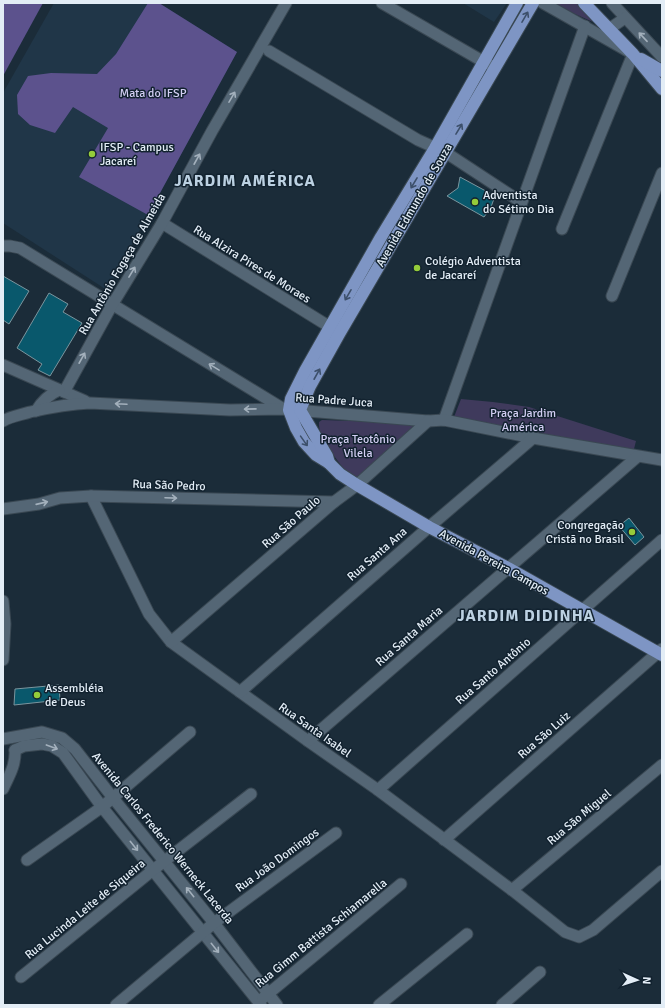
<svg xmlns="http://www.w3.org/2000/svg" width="665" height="1008" viewBox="0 0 665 1008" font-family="Signika,sans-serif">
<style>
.built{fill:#203648}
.green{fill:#3f3a5c}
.forest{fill:#5c528d}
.building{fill:#09586c;stroke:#7b959e}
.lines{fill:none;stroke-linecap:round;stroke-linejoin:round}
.minor-casing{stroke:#3a4853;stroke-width:13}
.major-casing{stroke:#3a4853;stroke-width:14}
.minor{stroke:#546675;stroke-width:11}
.major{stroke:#7e95c4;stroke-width:12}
.oneway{stroke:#3d506b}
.oneway2{stroke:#a3b0bc}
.poi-dot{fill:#95cc3a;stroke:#12222f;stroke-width:1.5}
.labels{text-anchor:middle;stroke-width:3;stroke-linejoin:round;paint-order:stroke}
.park-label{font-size:12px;fill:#d2cef2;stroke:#12222f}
.poi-label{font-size:12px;fill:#e3edf6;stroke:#12222f;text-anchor:start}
.street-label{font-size:12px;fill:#e3edf6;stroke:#12222f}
.district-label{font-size:16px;font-weight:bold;letter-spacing:1px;fill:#bcd1e2;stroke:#12222f}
</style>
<rect width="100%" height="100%" fill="#1b2c39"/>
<!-- built -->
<g class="built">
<path d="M54,3H159L237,52L107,290L3,223V93Z"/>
<path d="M463,3H507L494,22Z"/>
</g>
<!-- green -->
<g class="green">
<path d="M555,3H578L593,22L575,14Z"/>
<path d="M461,399L493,402L529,407L636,441L633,453L454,417Z"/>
<path d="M322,420L412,423L414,425L364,477L361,479L350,477C341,464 317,438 319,422Z"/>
</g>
<!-- forest -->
<g class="forest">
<path d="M3,3H43L3,76Z"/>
<path d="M148,3H159L237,52L148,215L79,177L108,128L73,107L55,133L30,125L18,114L17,95L28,76L51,73L97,74L116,54Z"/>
</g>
<!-- building -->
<g class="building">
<path d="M460,177L495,196L491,207L484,217L447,196L458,188Z"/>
<path d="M3,276L29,291L9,324L3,320Z"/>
<path d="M49,293L68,304L63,312L82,323L50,376L38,370L42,364L17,348Z"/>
<path d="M629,518L644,537L635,545L619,526Z"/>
<path d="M59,685L60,700L14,705L15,689Z"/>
</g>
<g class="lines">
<!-- minor casing -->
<g class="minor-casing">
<g id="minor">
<path d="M382,3L484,62L495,67"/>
<path d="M543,3L633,54L562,229"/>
<path d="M612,3L662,57"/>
<path d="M609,29L625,18"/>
<path d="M269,51L418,140L445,152L521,202"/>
<path d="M162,223L330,327"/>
<path d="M3,246H10L20,248L282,408"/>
<path d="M612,296L662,173"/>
<path d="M3,365L85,401"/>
<path d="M64,392L112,305L162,223L212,131L286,3"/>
<path d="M36,411C42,401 48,395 59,390"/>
<path d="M444,420L585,26"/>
<path d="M3,421C11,416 21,415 30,412C52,407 67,404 90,403L230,410L283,409L428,421L444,420L533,438L662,460"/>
<path d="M91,496L149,614L171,642L308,741L378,790L512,890L565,932L579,937L593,930L662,871"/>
<path d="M3,509L39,504L60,498L91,496L334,502"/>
<path d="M3,601L5,624L3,660"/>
<path d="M171,642L334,502L357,485L428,421"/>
<path d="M240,692L429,527L533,438"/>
<path d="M3,739L42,732L62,738L75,749L113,798L214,923L277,1005"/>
<path d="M308,741L637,457"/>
<path d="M15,750L24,746L42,744L52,746L63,753L102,807L261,1005"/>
<path d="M3,789C9,776 16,765 15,750"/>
<path d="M378,790L662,540"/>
<path d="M444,840L662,649"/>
<path d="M27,860L102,807L190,732"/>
<path d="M512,890L662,765"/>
<path d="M21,977L153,870L251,794"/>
<path d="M263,998L401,884"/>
<path d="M116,1005L214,923L336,833"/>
<path d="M379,1005L467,934"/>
<path d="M502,1005L540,972"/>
</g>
</g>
<!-- major casing -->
<g class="major-casing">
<g id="major">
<path d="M517,3L435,148L381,237L305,371L291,399L289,410L296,428L304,442L316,455L329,463L340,474L357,485L429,527L508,568L662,655"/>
<path d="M584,3L633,54L662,89"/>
<path d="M641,59L662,71"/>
<path d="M329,463L327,456L300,410L310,386L339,334L533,3"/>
</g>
</g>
<!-- minor -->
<use href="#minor" class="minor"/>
<!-- major -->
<use href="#major" class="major"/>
</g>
<!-- one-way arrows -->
<defs><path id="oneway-shaft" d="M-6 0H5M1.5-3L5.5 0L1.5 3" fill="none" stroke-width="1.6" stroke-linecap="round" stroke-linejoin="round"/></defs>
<g class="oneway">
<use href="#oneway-shaft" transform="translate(525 17) rotate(-60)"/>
<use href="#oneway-shaft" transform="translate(459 129) rotate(-59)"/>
<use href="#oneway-shaft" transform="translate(414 183) rotate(121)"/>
<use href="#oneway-shaft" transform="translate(348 295) rotate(120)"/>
<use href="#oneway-shaft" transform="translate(317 374) rotate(-61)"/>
<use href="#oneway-shaft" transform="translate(304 441) rotate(55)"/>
</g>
<g class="oneway2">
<use href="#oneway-shaft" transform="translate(643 37) rotate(-133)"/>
<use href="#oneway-shaft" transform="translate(232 97) rotate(-60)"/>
<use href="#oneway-shaft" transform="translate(197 159) rotate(-61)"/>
<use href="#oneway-shaft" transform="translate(132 272) rotate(-59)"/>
<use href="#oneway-shaft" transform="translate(82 358) rotate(-61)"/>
<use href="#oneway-shaft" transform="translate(214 367) rotate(-149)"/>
<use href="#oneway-shaft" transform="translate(121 404) rotate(-177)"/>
<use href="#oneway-shaft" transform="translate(250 409) rotate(179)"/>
<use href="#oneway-shaft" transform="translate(171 498) rotate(2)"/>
<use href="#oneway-shaft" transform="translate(42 503) rotate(-13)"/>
<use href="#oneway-shaft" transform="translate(52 747) rotate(20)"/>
<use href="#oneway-shaft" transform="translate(134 846) rotate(51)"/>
<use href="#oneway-shaft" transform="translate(190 892) rotate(-129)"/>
<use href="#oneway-shaft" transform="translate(215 948) rotate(51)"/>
</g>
<!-- markers -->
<g class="poi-dot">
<circle cx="92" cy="154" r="4"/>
<circle cx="475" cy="202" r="4"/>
<circle cx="417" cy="268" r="4"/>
<circle cx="632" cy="532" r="4"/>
<circle cx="37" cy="695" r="4"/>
</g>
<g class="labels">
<!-- park labels -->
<g class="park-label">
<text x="153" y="97">Mata do IFSP</text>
<text x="523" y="417">Praça Jardim<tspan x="523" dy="14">América</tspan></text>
<text x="358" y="443">Praça Teotônio<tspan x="358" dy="14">Vilela</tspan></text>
</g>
<!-- poi labels -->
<g class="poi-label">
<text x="100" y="151">IFSP - Campus<tspan x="100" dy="14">Jacareí</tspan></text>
<text x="483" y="199">Adventista<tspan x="483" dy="14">do Sétimo Dia</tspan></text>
<text x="425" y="265">Colégio Adventista<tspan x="425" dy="14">de Jacareí</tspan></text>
<text x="624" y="529" text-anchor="end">Congregação<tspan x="624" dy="14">Cristã no Brasil</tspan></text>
<text x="45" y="692">Assembléia<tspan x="45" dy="14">de Deus</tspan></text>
</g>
<!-- street labels -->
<g class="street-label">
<text transform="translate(414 205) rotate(-60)" y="4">Avenida Edmundo de Souza</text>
<text transform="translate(122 264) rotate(-60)" y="4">Rua Antônio Fogaça de Almeida</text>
<text transform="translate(252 264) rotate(32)" y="4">Rua Alzira Pires de Moraes</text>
<text transform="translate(334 400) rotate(4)" y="4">Rua Padre Juca</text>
<text transform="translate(169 485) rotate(2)" y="4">Rua São Pedro</text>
<text transform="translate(291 522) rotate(-41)" y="4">Rua São Paulo</text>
<text transform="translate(377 554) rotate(-41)" y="4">Rua Santa Ana</text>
<text transform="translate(494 562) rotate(29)" y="4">Avenida Pereira Campos</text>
<text transform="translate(409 636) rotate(-41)" y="4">Rua Santa Maria</text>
<text transform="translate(493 671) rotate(-41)" y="4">Rua Santo Antônio</text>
<text transform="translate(315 730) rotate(35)" y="4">Rua Santa Isabel</text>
<text transform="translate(544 735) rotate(-41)" y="4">Rua São Luiz</text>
<text transform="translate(579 817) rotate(-40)" y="4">Rua São Miguel</text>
<text transform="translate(163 838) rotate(51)" y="4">Avenida Carlos Frederico Werneck Lacerda</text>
<text transform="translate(277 860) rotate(-36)" y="4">Rua João Domingos</text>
<text transform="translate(85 909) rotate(-39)" y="4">Rua Lucinda Leite de Siqueira</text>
<text transform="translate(321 933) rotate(-39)" y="4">Rua Gimm Battista Schiamarella</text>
</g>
<!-- district labels -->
<g class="district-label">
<text x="245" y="186">JARDIM AMÉRICA</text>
<text x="526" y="621">JARDIM DIDINHA</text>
</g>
</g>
<!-- border -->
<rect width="665" height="1008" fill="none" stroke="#e3edf6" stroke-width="8"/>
<!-- north arrow -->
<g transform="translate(637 980) rotate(93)" stroke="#12222f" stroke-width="3" paint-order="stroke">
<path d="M0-3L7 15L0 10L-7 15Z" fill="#e3edf6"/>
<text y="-6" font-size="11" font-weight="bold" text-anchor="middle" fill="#e3edf6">N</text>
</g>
</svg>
